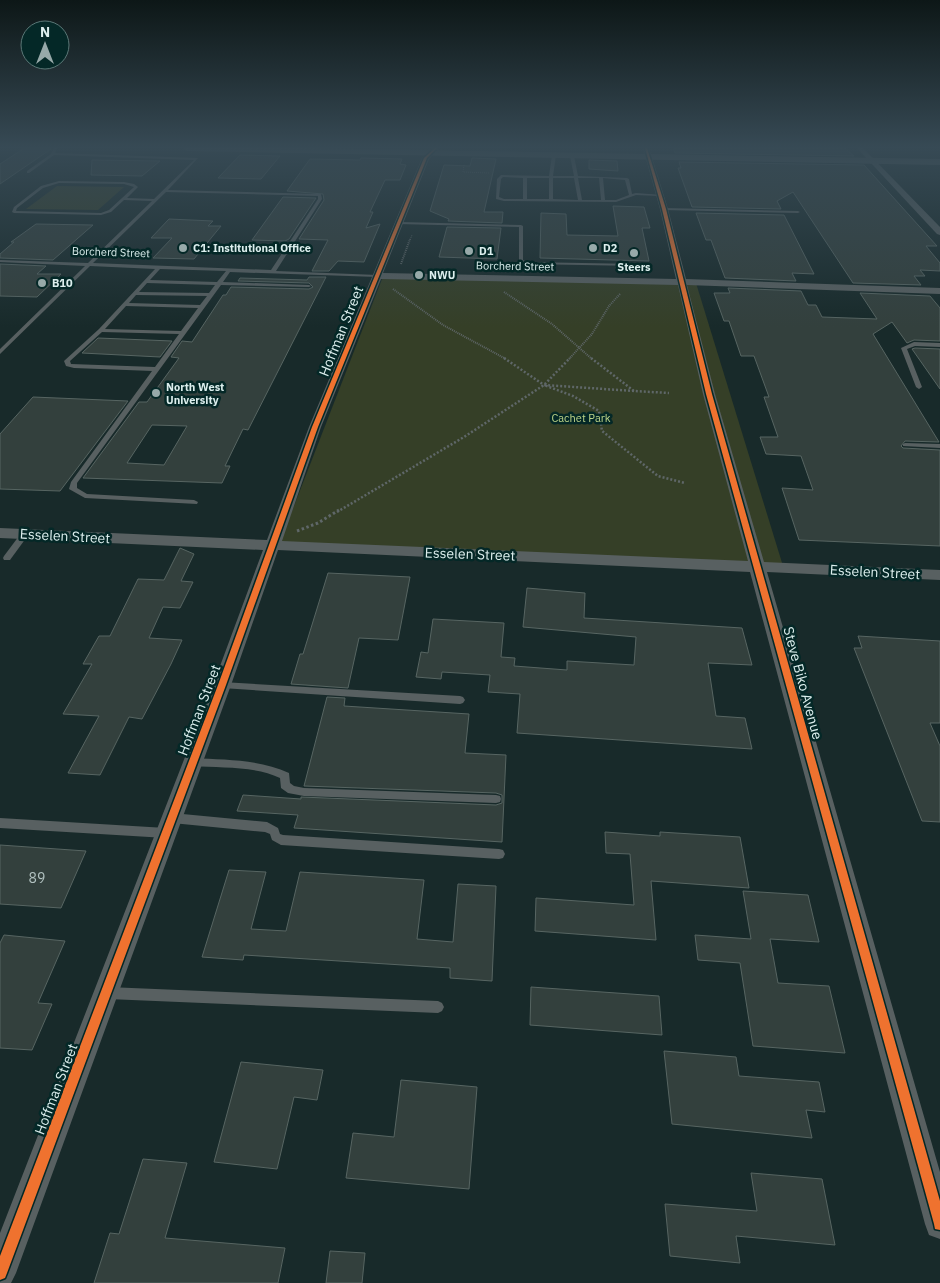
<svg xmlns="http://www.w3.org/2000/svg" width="940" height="1283" viewBox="0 0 940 1283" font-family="'IBM Plex Sans',sans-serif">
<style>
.green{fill:#353f27}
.building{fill:#33403d;stroke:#576562;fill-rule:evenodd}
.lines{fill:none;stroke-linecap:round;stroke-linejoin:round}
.path-far3{stroke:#5f6768;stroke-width:1;stroke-dasharray:1 1;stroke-linecap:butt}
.path-far2{stroke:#5f6768;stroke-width:2;stroke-dasharray:1 1;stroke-linecap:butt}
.path-far1{stroke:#5f6768;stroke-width:2.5;stroke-dasharray:2 2;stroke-linecap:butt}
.path{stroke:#5f6768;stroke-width:3;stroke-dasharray:2.5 2.5;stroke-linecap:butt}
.service{fill:#586061;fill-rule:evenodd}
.minor{fill:#586061;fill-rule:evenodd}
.tertiary{fill:#586061;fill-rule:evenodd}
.cycleway-casing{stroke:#042827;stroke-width:3}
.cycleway{fill:#ef722f;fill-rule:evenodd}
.poi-dot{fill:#97a9a9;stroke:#042827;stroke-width:2}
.labels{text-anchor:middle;stroke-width:5;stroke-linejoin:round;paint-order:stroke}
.far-poi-label{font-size:11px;font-weight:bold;fill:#dceeed;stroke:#042827;text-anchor:start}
.far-street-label{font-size:11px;fill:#dceeed;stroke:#042827}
.far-park-label{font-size:11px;fill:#bed589;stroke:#042827}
.street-label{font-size:14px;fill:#dceeed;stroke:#042827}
.near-number-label{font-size:14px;fill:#b2c2c1}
</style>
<rect width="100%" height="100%" fill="#182a2a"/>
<!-- green -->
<g class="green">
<path d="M57,186L124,187L98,210L26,209Z"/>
<path d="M384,274L696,283L783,566L280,542Z"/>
</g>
<!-- building -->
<g class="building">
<path d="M673,148H845L854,156L675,153Z"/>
<path d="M23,149H51L0,184V164Z"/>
<path d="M240,155L280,156L261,179L218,178Z"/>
<path d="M361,158L402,159L400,164L406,165L400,180H385L370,212H373L366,228L380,224L364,262L338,261L329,271H312L328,240L299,239L324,200L323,194L287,191L310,159L360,160Z"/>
<path d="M472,158L496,159L484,212H503L502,223L448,221L449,219L430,211L444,165L470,166Z"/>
<path d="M92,160L160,161L142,176L91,175Z"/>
<path d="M589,160L617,161L618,171L589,169Z"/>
<path d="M679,162L864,165L937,246H926L940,263V271L920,270L925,276H914L921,285L853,283L793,192L777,201L781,209L692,207L678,168H681Z"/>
<path d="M283,197L316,198L289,239L285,241L252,240Z"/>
<path d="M613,206L644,207L650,228H642L649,261L540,258L541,213L566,214L567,235L618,236Z"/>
<path d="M696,213L784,215L814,274L792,273L796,281L725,278L711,240H706Z"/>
<path d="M169,219L213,221L208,226H221L194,259L153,258L172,238H151Z"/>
<path d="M36,224L93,225L53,260L0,258V254L14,242H11Z"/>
<path d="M447,227L501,228L497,259L439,257Z"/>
<path d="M0,264L46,266L37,274H61L37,297L0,296Z"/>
<path d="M309,277H326L248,430L243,429L225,466H230L222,483L83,478L139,402H147L179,358L171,357L182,341L192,342L223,295H226L231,287L309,289L313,287L309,283L238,281L240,278L307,280ZM152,425L187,426L164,465L127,463Z"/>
<path d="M728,288L801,291L808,305H816L822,317L877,319L860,293L930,296L940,308V341L914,340L907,343L892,322L873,334L939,442L905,441L901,446L903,448L940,450V546L799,540L782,488L813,490L801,456L766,454L760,437H778L764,397H769L754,356H741L729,321H724L714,293H730Z"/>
<path d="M98,338L172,341L160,357L82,353Z"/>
<path d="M915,348L940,349V389L912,349Z"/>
<path d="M33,397L128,401L60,491L0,489V434Z"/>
<path d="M180,548L194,554L181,581L193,582L180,608L163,607L149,638L182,640L171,664L142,719L129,717L100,775L68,773L99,716L63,714L92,664H83L99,636H110L138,579L164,580Z"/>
<path d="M328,573L410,577L398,640L359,638L348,688L291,684L300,654H303Z"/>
<path d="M527,588L585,593L584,618L742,628L752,665L708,663L716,716L745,718L752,749L517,733L520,694L488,692L490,675L442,672L441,679L416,677L421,652L428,653L433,619L504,623L501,657L515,658L514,666L567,670V661L634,665L636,637L523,627Z"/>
<path d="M858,636L940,641V723H930L940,746V822L922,821L854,648H862Z"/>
<path d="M327,697L345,698L344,706L469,714L465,753L506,755L502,842L294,828L298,815L237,811L243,795L301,799V797L496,805L502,803V795L496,793L304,786Z"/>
<path d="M605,832L660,836V832L740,837L749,888L651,881L656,940L535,931L536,898L634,905L630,854L606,853Z"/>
<path d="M0,845L86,851L61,908L0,904Z"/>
<path d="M229,870L266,872L251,929L286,931L300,872L424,880L417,939L453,942L458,884L496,886L492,981L450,978V968L244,955L243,960L202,957Z"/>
<path d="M743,891L808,895L819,942L770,939L778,983L829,986L845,1053L753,1046L740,963L698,960L695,935L751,939Z"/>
<path d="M4,935L65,941L38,1003L52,1004L32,1050L0,1048V943Z"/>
<path d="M531,987L659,996L662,1035L530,1025Z"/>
<path d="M664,1051L736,1057L739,1076L819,1082L825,1112L806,1110L812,1138L672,1124Z"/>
<path d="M241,1062L323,1070L317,1100L294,1097L277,1169L214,1162Z"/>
<path d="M401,1080L477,1087L469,1189L346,1178L353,1133L394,1137Z"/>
<path d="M143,1159L187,1163L165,1238L285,1248L278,1283H94L110,1233L119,1234Z"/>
<path d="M751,1173L822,1179L835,1245L736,1236L740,1263L670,1256L665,1204L757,1211Z"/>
<path d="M330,1251L365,1253L362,1283H326Z"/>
</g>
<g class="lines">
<!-- path-far3 -->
<g class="path-far3">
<path d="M464,165L463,172L489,173"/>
<path d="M410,240L412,235"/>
</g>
<!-- path-far2 -->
<g class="path-far2">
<path d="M401,264L410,239"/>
<path d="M393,289L443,325L506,359"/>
<path d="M504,292L552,324L592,359"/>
<path d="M569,359L592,334L609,306L620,294"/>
</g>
<!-- path-far1 -->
<g class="path-far1">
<path d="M504,358L544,385"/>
<path d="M591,358L634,391L669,393"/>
<path d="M634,391L544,385L573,396L599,411L602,431L658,476L685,483"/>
<path d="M337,512L464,437L544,385L570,358"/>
</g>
<!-- path -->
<path class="path" d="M297,531L318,523L339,510"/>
<!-- service -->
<g class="service">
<path d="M54,148H57L55,153L198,158L168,190L321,194L322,199L276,271L378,275L380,276L378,277L230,272L223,282L309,285L311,286L309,287L221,285L77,483V488L87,494L194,500L198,502L197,504L85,498L69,489L71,482L152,371L74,368L66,366L64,361L99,329L155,269L90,266L0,354V349L85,266L0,262V260L88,263L152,201L124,200L111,212L101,215L14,213L12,212L14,207L41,186L59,181L124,182L134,184L138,187L127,198L154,199L194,160L54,155L29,173H27V171L51,154ZM59,183L124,184L134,187L109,210L101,213L16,211L17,208L43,188ZM166,192L318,196V199L271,270L93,263ZM160,269L226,271L217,282L150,280ZM147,283L215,285L209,293L139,292ZM136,295L207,296L200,305L129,303ZM126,306L198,308L181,331L105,329ZM102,332L179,334L155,367L71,364L70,361Z"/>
<path d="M554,154L556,155L553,176H574L570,156L572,155L574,156L578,176L627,178L629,179L632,194L636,193L662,195L660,196L636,195L616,202L504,201L496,199L497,179L501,175L549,176L552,155ZM503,177L523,178V199H504L499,197L501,179ZM527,178H549V199H527ZM553,178H574L578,200L553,199ZM578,178H599L601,200H582ZM603,178L625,180L629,195L616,200H605Z"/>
<path d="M664,208L798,211L800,212L798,213L663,210Z"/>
<path d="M400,222L521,225L523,226V260L527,262L638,264L640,265L638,266L526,264L519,261V227L398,224Z"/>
<path d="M914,342L940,343V347L915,346L907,349L922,387L919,389L916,387L901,348Z"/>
<path d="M905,443L940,444V448L903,446V444Z"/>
<path d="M22,532H28L29,534L10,560H4L3,558L4,556Z"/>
<path d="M222,682L460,696L463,697L465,700L463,703L460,704L222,688L219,687L217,685L219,683Z"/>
<path d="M193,758C225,760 259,759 289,773L290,783L294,786L304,788L496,795L500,796L501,799L500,802L496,803L304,796L288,793L281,788L280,778C255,766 221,768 193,766L189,765L188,762L189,759Z"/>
<path d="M172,813L267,822L278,828L280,834L283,835L499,849L503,850L505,854L503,858L499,859L281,845L272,840L270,834L265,832L172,823L168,821L167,818L168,815Z"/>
<path d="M0,818L166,828L170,830L171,833L170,836L166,838L0,828Z"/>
<path d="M108,987L438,1001L442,1003L444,1007L442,1011L438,1013L108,999L104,997L102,993L104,989Z"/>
</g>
<!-- minor -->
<g class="minor">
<path d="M433,148H439L429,159L383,273L676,279L660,209L643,148H649L668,209L686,279L940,288V294L687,285L715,394L764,562L940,570V580L767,572L940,1172V1239L929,1235L925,1224L750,572L278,550L231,685L16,1273L11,1283H0V1233L213,685L263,550L0,538V528L267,540L309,427L422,158ZM381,279L678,285L703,394L748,561L282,541L321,427Z"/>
<path d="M857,148H863L940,227V235L937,234Z"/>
</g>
<!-- tertiary -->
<path class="tertiary" d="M183,148H299L940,159V165L187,151Z"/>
<!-- cycleway casing -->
<g class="cycleway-casing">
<g id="cycleway">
<path d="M435,148H437L427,158L318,427L226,685L7,1273L5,1278L0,1280V1256L218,685L312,427L424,158Z"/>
<path d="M645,148H647L666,209L712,394L940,1201V1230L935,1229L934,1224L706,394L662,209Z"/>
</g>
</g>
<!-- cycleway -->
<use href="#cycleway" class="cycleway"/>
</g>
<!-- sky -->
<linearGradient id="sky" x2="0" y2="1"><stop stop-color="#0d1717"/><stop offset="0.45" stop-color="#374a55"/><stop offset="1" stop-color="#374a55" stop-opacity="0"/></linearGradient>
<rect width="940" height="327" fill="url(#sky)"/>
<!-- markers -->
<g class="poi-dot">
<circle cx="183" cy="248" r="5"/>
<circle cx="593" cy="248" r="5"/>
<circle cx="469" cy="251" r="5"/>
<circle cx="634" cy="253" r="5"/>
<circle cx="419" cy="275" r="5"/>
<circle cx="42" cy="283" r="5"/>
<circle cx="156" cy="393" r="5"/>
</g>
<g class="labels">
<!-- far-poi labels -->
<g class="far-poi-label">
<text x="193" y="252">C1: Institutional Office</text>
<text x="603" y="252">D2</text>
<text x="479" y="255">D1</text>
<text x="634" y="271" text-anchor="middle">Steers</text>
<text x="429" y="279">NWU</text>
<text x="52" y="287">B10</text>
<text x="166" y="391">North West<tspan x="166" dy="13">University</tspan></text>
</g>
<!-- far-street labels -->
<g class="far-street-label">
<text transform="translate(111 252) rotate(2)" y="4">Borcherd Street</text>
<text transform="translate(515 266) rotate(1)" y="4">Borcherd Street</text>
</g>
<!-- far-park labels -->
<g class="far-park-label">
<text x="581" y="422">Cachet Park</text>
</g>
<!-- street labels -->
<g class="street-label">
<text transform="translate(341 331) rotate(-68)" y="5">Hoffman Street</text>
<text transform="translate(65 536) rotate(3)" y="5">Esselen Street</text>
<text transform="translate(470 554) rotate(2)" y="5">Esselen Street</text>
<text transform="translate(875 572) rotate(3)" y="5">Esselen Street</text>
<text transform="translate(803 683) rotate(75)" y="5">Steve Biko Avenue</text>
<text transform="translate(199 710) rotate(-69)" y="5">Hoffman Street</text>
<text transform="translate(56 1089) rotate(-69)" y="5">Hoffman Street</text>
</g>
<!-- near-number labels -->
<g class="near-number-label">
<text x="37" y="883">89</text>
</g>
</g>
<!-- north arrow -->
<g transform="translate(45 45)"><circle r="24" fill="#042827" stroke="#5a7776"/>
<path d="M0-4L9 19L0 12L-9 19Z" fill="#97a9a9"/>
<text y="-8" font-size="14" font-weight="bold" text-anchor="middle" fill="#dceeed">N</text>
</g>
</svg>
